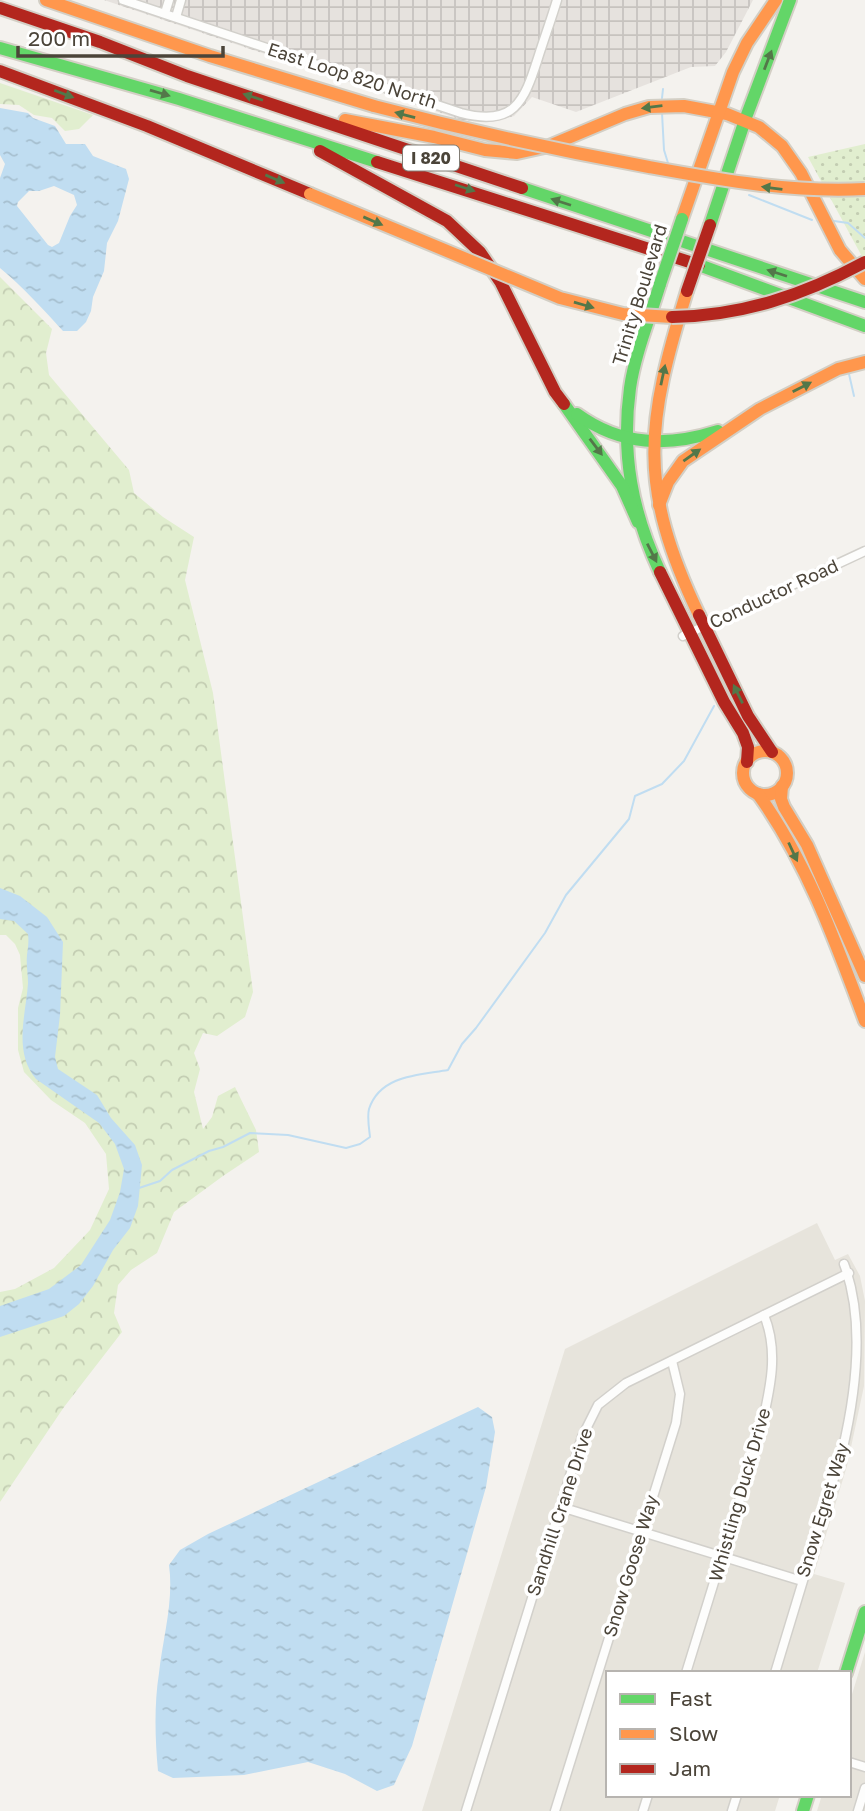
<svg xmlns="http://www.w3.org/2000/svg" width="865" height="1811" viewBox="0 0 865 1811" font-family="'Golos Text',sans-serif">
<style>
.residential{fill:#e7e4dc}
.industrial{fill:url(#industrial-grid)}
.grass{fill:url(#grass-dots)}
.forest{fill:url(#forest-crowns)}
.water{fill:url(#water-ripples);fill-rule:evenodd}
.lines{fill:none;stroke-linecap:round;stroke-linejoin:round}
.stream{stroke:#c0ddf1;stroke-width:2}
.street-casing{stroke:#d2d0cb;stroke-width:11}
.fast-casing{stroke:#d3cfc5;stroke-width:16}
.slow-casing{stroke:#d3cfc5;stroke-width:16}
.jam-casing{stroke:#d3cfc5;stroke-width:16}
.street{stroke:#fdfdfc;stroke-width:8}
.fast{stroke:#63d668;stroke-width:12}
.slow{stroke:#ff974d;stroke-width:12}
.jam{stroke:#b3261e;stroke-width:12}
.fast-bridge-casing{stroke:#d3cfc5;stroke-width:16;stroke-linecap:butt}
.slow-bridge-casing{stroke:#d3cfc5;stroke-width:16;stroke-linecap:butt}
.jam-bridge-casing{stroke:#d3cfc5;stroke-width:16;stroke-linecap:butt}
.fast-bridge{stroke:#63d668;stroke-width:12}
.slow-bridge{stroke:#ff974d;stroke-width:12}
.jam-bridge{stroke:#b3261e;stroke-width:12}
.oneway{fill:#537749}
.labels{text-anchor:middle;stroke-width:7;stroke-linejoin:round;paint-order:stroke}
.shield{fill:#fff;stroke:#817c74;stroke-width:2}
.shield-label{font-size:16px;font-weight:bold;fill:#4b4439}
.street-label{font-size:18px;fill:#4b4439;stroke:#fff}
</style>
<defs>
<pattern id="industrial-grid" width="8" height="8" patternUnits="userSpaceOnUse" patternTransform="scale(1.75)"><rect width="8" height="8" fill="#e6e2de"/><path d="M0 4h8M4 0v8" fill="none" stroke="#c7c3bf"/></pattern>
<pattern id="grass-dots" width="8" height="8" patternUnits="userSpaceOnUse" patternTransform="scale(1.75)"><rect width="8" height="8" fill="#e1eecf"/><path d="M2 2h.1M6 6h.1" fill="none" stroke="#c3cdb2" stroke-width="1.8" stroke-linecap="round"/></pattern>
<pattern id="forest-crowns" width="20" height="18" patternUnits="userSpaceOnUse" patternTransform="scale(1.75)"><rect width="20" height="18" fill="#e1eecf"/><path d="M2 6a3 3 0 1 1 6 0M12 15a3 3 0 1 1 6 0" fill="none" stroke="#c3cdb2"/></pattern>
<pattern id="water-ripples" width="26" height="14" patternUnits="userSpaceOnUse" patternTransform="scale(1.75)"><rect width="26" height="14" fill="#c0ddf1"/><path d="M2 4q2-2 4 0t4 0M15 11q2-2 4 0t4 0" fill="none" stroke="#a6bfcf"/></pattern>
</defs>
<rect width="100%" height="100%" fill="#f4f2ee"/>
<!-- residential -->
<g class="residential">
<path d="M817,1223L835,1260L848,1254L860,1276L865,1301L864,1386L847,1466L814,1574L845,1583L817,1673H608V1795H780L775,1811H422L565,1349Z"/>
<path d="M865,1652V1811H817L822,1795H849V1704Z"/>
</g>
<!-- industrial -->
<path class="industrial" d="M104,0H753L726,52L715,66L691,67L576,112L532,97L514,116L492,122L462,120Z"/>
<!-- grass -->
<path class="grass" d="M865,144V262L808,157Z"/>
<!-- forest -->
<g class="forest">
<path d="M0,83L93,115L79,129L65,131L52,118L34,115L19,105L0,104Z"/>
<path d="M0,277L52,329L46,353L49,375L129,470L134,493L163,517L194,537L185,580L213,693L253,992L245,1017L217,1036L203,1033L194,1053L200,1069L194,1092L203,1129L212,1117L218,1096L235,1087L256,1130L259,1152L223,1176L174,1212L157,1253L131,1270L118,1285L114,1313L122,1332L64,1407L0,1502V1292L15,1289L54,1268L90,1230L109,1189L106,1154L85,1123L51,1100L24,1072L18,1050V1008L23,988L20,955L15,944L6,935H0Z"/>
</g>
<!-- water -->
<g class="water">
<path d="M0,108L28,113L33,118L55,126L66,144H85L93,156L126,169L129,179L118,221L107,243L104,271L93,297L91,311L86,322L77,331H63C43,309 23,287 0,268V178L5,164L0,155ZM54,186L74,195L77,205L70,216L59,243L52,247L48,245L17,206L18,202L29,191H39Z"/>
<path d="M0,888L20,896L47,917L63,942L60,1015L55,1057L58,1069L97,1095L111,1118L135,1145L142,1165L138,1206L130,1228L113,1250L93,1286L79,1304L64,1316L0,1337V1306L49,1289L81,1265L110,1220L120,1192L124,1169L115,1144L99,1123L36,1079C13,1052 26,1014 28,983C28,974 26,964 27,955C28,947 29,942 28,934L14,921L0,919Z"/>
<path d="M478,1407L492,1417L495,1432L486,1487L412,1746L394,1785L377,1791L345,1774L308,1762L244,1775L173,1778L158,1771C155,1739 154,1705 159,1673C163,1637 174,1601 169,1565L180,1550L208,1534Z"/>
</g>
<g class="lines">
<!-- stream -->
<g class="stream">
<path d="M662,98L663,89"/>
<path d="M662,113L664,150L668,163"/>
<path d="M749,195L812,220"/>
<path d="M834,221L848,223L865,238"/>
<path d="M849,374L854,396"/>
<path d="M139,1188L160,1181L172,1170L209,1151L223,1147L250,1133L288,1135L346,1148L360,1144L370,1137C369,1128 367,1117 369,1109C380,1075 419,1075 448,1070L462,1044L476,1028L545,933L566,895L629,819L635,796L662,784L684,761L714,706"/>
</g>
<!-- street casing -->
<g class="street-casing">
<g id="street">
<path d="M123,0L461,113C514,127 524,102 538,58C544,39 551,20 557,0"/>
<path d="M165,13L169,0"/>
<path d="M176,17L181,0"/>
<path d="M683,636L865,551"/>
<path d="M561,1507L802,1581"/>
<path d="M686,1673L760,1433C769,1393 780,1354 764,1315"/>
<path d="M775,1673L842,1452C856,1393 865,1320 844,1264"/>
<path d="M849,1762L865,1767"/>
<path d="M466,1811L582,1437L598,1405L626,1383L849,1273"/>
<path d="M555,1811L676,1423L680,1394L672,1361"/>
<path d="M643,1811L648,1795"/>
<path d="M732,1811L737,1795"/>
<path d="M858,1811L865,1788"/>
</g>
</g>
<!-- fast casing -->
<g class="fast-casing">
<g id="fast">
<path d="M0,48L179,99L377,162"/>
<path d="M522,188L865,302"/>
<path d="M710,225L745,120L790,0"/>
<path d="M699,265L865,326"/>
<path d="M660,284C650,318 635,353 630,388C621,454 632,512 660,572"/>
<path d="M564,404L622,486L638,522"/>
<path d="M577,414C621,446 668,447 718,431"/>
<path d="M846,1673L865,1612"/>
<path d="M803,1811L808,1795"/>
</g>
</g>
<!-- slow casing -->
<g class="slow-casing">
<g id="slow">
<path d="M46,0L210,56L374,106"/>
<path d="M345,120L434,137L485,150L517,153L549,146L625,114L649,107L684,106L727,114L759,127L782,146L801,173L840,250L865,279"/>
<path d="M682,219L733,72L747,43L776,0"/>
<path d="M687,291C646,424 637,485 699,615"/>
<path d="M659,505L668,482L683,461L760,409L838,369L865,362"/>
<circle cx="765" cy="773" r="22"/>
<path d="M782,786L781,799L784,807L807,845L865,976"/>
<path d="M758,794C807,862 836,943 865,1021"/>
</g>
</g>
<!-- jam casing -->
<g class="jam-casing">
<g id="jam">
<path d="M0,8L100,42L187,76L522,188"/>
<path d="M0,71L147,126L310,194"/>
<path d="M320,151L447,221L480,252L501,283L555,392L564,404"/>
<path d="M377,162L699,265"/>
<path d="M660,572L724,702L743,733L748,747L747,762"/>
<path d="M699,615L748,716L772,752"/>
</g>
</g>
<!-- street -->
<use href="#street" class="street"/>
<!-- fast -->
<use href="#fast" class="fast"/>
<!-- slow -->
<use href="#slow" class="slow"/>
<!-- jam -->
<use href="#jam" class="jam"/>
<!-- fast-bridge casing -->
<g class="fast-bridge-casing">
<path id="fast-bridge" d="M660,284L682,219"/>
</g>
<!-- slow-bridge casing -->
<g class="slow-bridge-casing">
<g id="slow-bridge">
<path d="M374,106C465,130 556,150 649,167C721,180 792,193 865,189"/>
<path d="M310,194L560,298L623,314L672,317"/>
</g>
</g>
<!-- jam-bridge casing -->
<g class="jam-bridge-casing">
<g id="jam-bridge">
<path d="M687,291L710,225"/>
<path d="M672,317C742,316 804,295 865,262"/>
</g>
</g>
<!-- fast-bridge -->
<use href="#fast-bridge" class="fast-bridge"/>
<!-- slow-bridge -->
<use href="#slow-bridge" class="slow-bridge"/>
<!-- jam-bridge -->
<use href="#jam-bridge" class="jam-bridge"/>
</g>
<!-- one-way arrows -->
<defs><path id="oneway-solid" d="M-6-.8H1V-3.2L6.5 0L1 3.2V.8H-6Z" transform="scale(1.75)"/></defs>
<g class="oneway">
<use href="#oneway-solid" transform="translate(768 60) rotate(-69)"/>
<use href="#oneway-solid" transform="translate(160 93) rotate(16)"/>
<use href="#oneway-solid" transform="translate(64 94) rotate(21)"/>
<use href="#oneway-solid" transform="translate(253 97) rotate(-162)"/>
<use href="#oneway-solid" transform="translate(652 107) rotate(173)"/>
<use href="#oneway-solid" transform="translate(405 115) rotate(-165)"/>
<use href="#oneway-solid" transform="translate(275 179) rotate(23)"/>
<use href="#oneway-solid" transform="translate(465 188) rotate(18)"/>
<use href="#oneway-solid" transform="translate(772 188) rotate(-173)"/>
<use href="#oneway-solid" transform="translate(561 202) rotate(-162)"/>
<use href="#oneway-solid" transform="translate(373 221) rotate(23)"/>
<use href="#oneway-solid" transform="translate(777 273) rotate(-162)"/>
<use href="#oneway-solid" transform="translate(584 305) rotate(16)"/>
<use href="#oneway-solid" transform="translate(663 375) rotate(-78)"/>
<use href="#oneway-solid" transform="translate(802 387) rotate(-27)"/>
<use href="#oneway-solid" transform="translate(596 447) rotate(53)"/>
<use href="#oneway-solid" transform="translate(692 455) rotate(-35)"/>
<use href="#oneway-solid" transform="translate(652 553) rotate(63)"/>
<use href="#oneway-solid" transform="translate(738 694) rotate(-116)"/>
<use href="#oneway-solid" transform="translate(793 852) rotate(65)"/>
</g>
<g class="labels">
<!-- shield labels -->
<rect class="shield" x="403" y="145.5" width="56" height="25" rx="5"/>
<g class="shield-label">
<text x="431" y="164">I 820</text>
</g>
<!-- street labels -->
<g class="street-label">
<text transform="translate(352 76) rotate(18)" y="6">East Loop 820 North</text>
<text transform="translate(640 295) rotate(-73)" y="6">Trinity Boulevard</text>
<text transform="translate(774 594) rotate(-25)" y="6">Conductor Road</text>
<text transform="translate(740 1495) rotate(-74)" y="6">Whistling Duck Drive</text>
<text transform="translate(823 1510) rotate(-73)" y="6">Snow Egret Way</text>
<text transform="translate(560 1512) rotate(-72)" y="6">Sandhill Crane Drive</text>
<text transform="translate(631 1566) rotate(-73)" y="6">Snow Goose Way</text>
</g>
</g>
<!-- legend -->
<rect x="606" y="1671" width="245" height="126" fill="#ffffff" stroke="#b7b4b0" stroke-width="2"/>
<rect x="620" y="1694" width="35" height="10" fill="#63d668" stroke="#b7b4b0" stroke-width="2"/>
<text x="669" y="1706" font-size="21" fill="#4b4439">Fast</text>
<rect x="620" y="1729" width="35" height="10" fill="#ff974d" stroke="#b7b4b0" stroke-width="2"/>
<text x="669" y="1741" font-size="21" fill="#4b4439">Slow</text>
<rect x="620" y="1764" width="35" height="10" fill="#b3261e" stroke="#b7b4b0" stroke-width="2"/>
<text x="669" y="1776" font-size="21" fill="#4b4439">Jam</text>
<!-- scale -->
<path d="M18 46v10h205v-10" fill="none" stroke="#4b4439" stroke-width="3.5"/>
<text x="28" y="46" font-size="21" fill="#4b4439" stroke="#ffffff" stroke-width="5" paint-order="stroke">200 m</text>
</svg>
